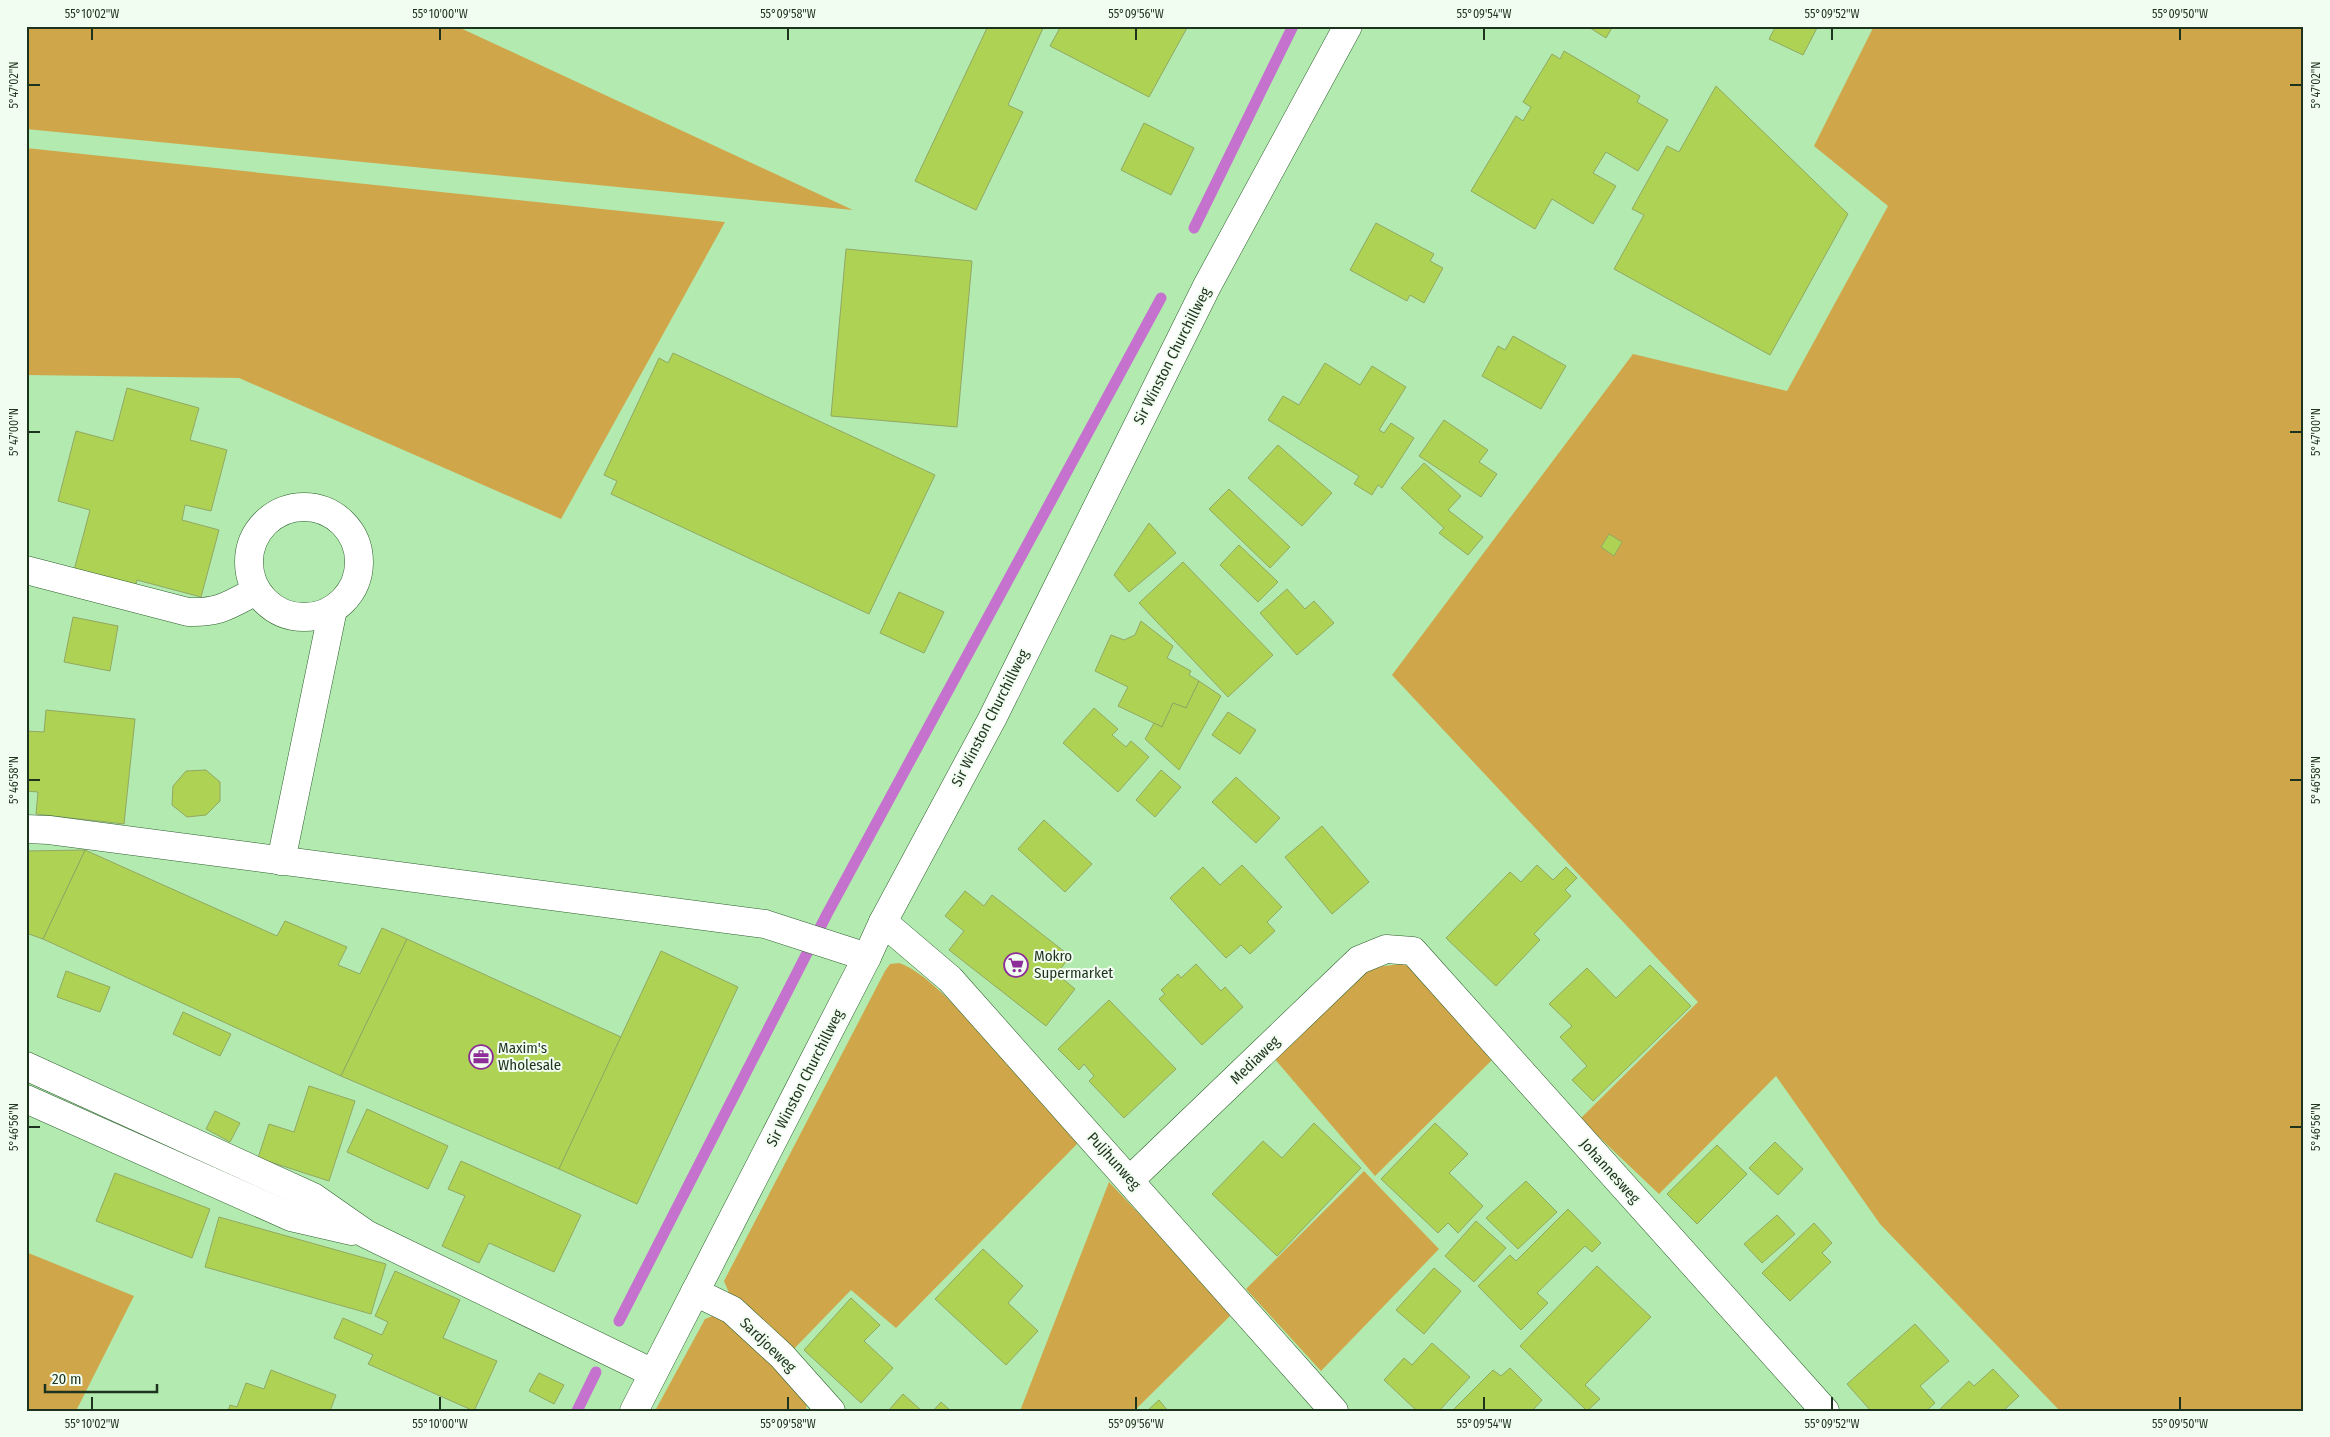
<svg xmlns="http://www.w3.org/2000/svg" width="2330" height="1437" viewBox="0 0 2330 1437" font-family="'Fira Sans Condensed',sans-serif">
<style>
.green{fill:#d0a64b}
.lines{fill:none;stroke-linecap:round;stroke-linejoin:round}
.stream{stroke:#c571ce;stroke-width:11}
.building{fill:#aed354;stroke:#91a863}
.minor-casing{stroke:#2d602d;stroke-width:29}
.minor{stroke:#fff;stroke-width:28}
.ticks{fill:none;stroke:#1e331d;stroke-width:2}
.labels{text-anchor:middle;stroke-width:4;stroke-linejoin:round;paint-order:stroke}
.street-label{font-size:15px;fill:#1e331d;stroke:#f2fdf2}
.poi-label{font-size:15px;fill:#1e331d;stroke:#f2fdf2;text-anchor:start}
.neatline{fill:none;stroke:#1e331d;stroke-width:2}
.ticks-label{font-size:12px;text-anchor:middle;fill:#1e331d}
</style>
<rect width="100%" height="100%" fill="#b3eab0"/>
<!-- green -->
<g class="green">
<path d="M26,26H456L853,210L26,129Z"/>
<path d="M1874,26H2304V1411H2060L1880,1224L1776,1076L1659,1194L1580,1119L1698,1002L1392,675L1633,354L1787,391L1888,206L1814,146Z"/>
<path d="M26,148L725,222L561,519L239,378L26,375Z"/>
<path d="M899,963C931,974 970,1023 993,1048C1021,1080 1050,1111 1078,1143L896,1328L851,1290L789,1354L732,1300L724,1281L885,971L890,964Z"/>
<path d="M1401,964L1412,967L1498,1054L1375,1176L1273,1057L1362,972L1384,966Z"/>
<path d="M1364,1171L1439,1249L1321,1371L1246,1289Z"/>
<path d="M1109,1182L1233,1313L1134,1411H1020Z"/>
<path d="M26,1252L134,1296L76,1411H26Z"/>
<path d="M715,1315L729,1319L807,1401L806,1411H655L705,1319Z"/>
</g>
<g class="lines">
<!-- stream -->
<g class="stream">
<path d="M1194,228L1293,26"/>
<path d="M619,1321L827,914L1161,298"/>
<path d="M577,1411L596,1372"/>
</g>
</g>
<!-- building -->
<g class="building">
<path d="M988,26H1044L1008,105L1023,112L976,210L915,181Z"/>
<path d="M1061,26H1188L1149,97L1050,46Z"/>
<path d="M1587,26H1613L1606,38Z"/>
<path d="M1776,26H1818L1803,55L1769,39Z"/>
<path d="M1564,51L1640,96L1637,102L1668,120L1638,171L1606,152L1593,173L1616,186L1593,224L1552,199L1535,229L1471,191L1516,116L1523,121L1531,107L1523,102L1552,54L1560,59Z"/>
<path d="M1716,86L1848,214L1770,355L1614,269L1644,215L1632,209L1667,146L1679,152Z"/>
<path d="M1144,123L1194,148L1171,195L1121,170Z"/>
<path d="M1376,223L1434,254L1430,261L1443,268L1424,303L1410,295L1407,301L1350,270Z"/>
<path d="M846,249L972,261L957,427L831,416Z"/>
<path d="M1513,336L1566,366L1541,409L1482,376L1498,346L1505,350Z"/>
<path d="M673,353L935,475L869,614L611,494L617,481L604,475L659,358L668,363Z"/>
<path d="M1325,363L1360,385L1372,366L1406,387L1379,430L1384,433L1391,423L1414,438L1382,488L1378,485L1372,495L1354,484L1359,476L1268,420L1283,396L1299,405Z"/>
<path d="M127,388L199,408L190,440L227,450L211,511L185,505L182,520L219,530L201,597L137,580L133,595L72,578L90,510L58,501L76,431L113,441Z"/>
<path d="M1444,420L1488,450L1479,462L1497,474L1481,497L1419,456Z"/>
<path d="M1278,445L1332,493L1302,526L1248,478Z"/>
<path d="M1424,463L1461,496L1448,510L1483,537L1468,555L1439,533L1444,528L1401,488Z"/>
<path d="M1229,489L1290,547L1270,568L1209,509Z"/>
<path d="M1149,523L1176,553L1129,592L1114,575Z"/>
<path d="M1609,534L1622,542L1614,556L1601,547Z"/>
<path d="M1239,545L1278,582L1258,602L1220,565Z"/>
<path d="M1183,562L1273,655L1228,697L1139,603Z"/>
<path d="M1287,589L1305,609L1314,601L1334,623L1297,655L1260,613Z"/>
<path d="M899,592L944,612L924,653L880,633Z"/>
<path d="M73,617L118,626L110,671L64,662Z"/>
<path d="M1141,621L1173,646L1167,658L1191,671L1189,675L1199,681L1186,708L1173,703L1162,727L1118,706L1128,687L1095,671L1111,635L1124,640L1135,635Z"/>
<path d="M1199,681L1221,696L1179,770L1145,739L1154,723L1162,727L1173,703L1186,708Z"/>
<path d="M1094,708L1118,729L1112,735L1126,747L1131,741L1149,757L1118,792L1063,743Z"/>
<path d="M46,710L135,719L124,824L36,814L38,792L26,791V731L44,732Z"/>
<path d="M1228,712L1256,730L1240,754L1212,735Z"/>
<path d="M206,770L220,782V801L206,815L187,817L172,805L173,786L186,771Z"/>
<path d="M1161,770L1181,787L1155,817L1136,800Z"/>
<path d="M1236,777L1280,818L1256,843L1212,802Z"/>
<path d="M1044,820L1092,864L1065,892L1018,849Z"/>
<path d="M1322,826L1369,882L1332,914L1285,857Z"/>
<path d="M85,850L277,936L285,921L347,947L338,965L360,974L382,928L407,939L341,1076L43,939Z"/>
<path d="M85,850L43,939L26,933V851Z"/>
<path d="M1242,865L1282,907L1267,922L1275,931L1250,954L1241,945L1226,958L1170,898L1203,867L1220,885Z"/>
<path d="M1537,865L1553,880L1566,867L1577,878L1565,890L1571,896L1534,934L1540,940L1496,986L1446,938L1510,872L1521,882Z"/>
<path d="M965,891L984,906L992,895L1070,956L1057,974L1075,989L1046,1026L949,950L964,931L945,916Z"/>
<path d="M407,939L621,1037L559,1169L341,1076Z"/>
<path d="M661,951L738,987L637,1204L559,1169Z"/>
<path d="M1196,964L1221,991L1225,987L1243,1007L1202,1045L1159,999L1165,994L1161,990L1178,974L1181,978Z"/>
<path d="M1650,965L1691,1006L1593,1101L1572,1080L1587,1066L1560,1037L1572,1026L1549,1004L1587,968L1616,998Z"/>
<path d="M66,971L110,987L100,1012L57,997Z"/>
<path d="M1109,1000L1176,1069L1124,1118L1089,1081L1094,1076L1084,1064L1079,1070L1058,1049Z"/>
<path d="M183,1012L231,1034L220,1056L173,1034Z"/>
<path d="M309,1086L355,1101L329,1181L258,1158L269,1124L294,1132Z"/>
<path d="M367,1109L448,1146L428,1189L347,1152Z"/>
<path d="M215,1111L240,1123L230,1142L206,1129Z"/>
<path d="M1314,1123L1361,1168L1277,1256L1212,1194L1263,1141L1282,1158Z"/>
<path d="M1435,1123L1468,1154L1449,1173L1483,1206L1458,1233L1448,1223L1438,1233L1381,1179Z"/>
<path d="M1775,1142L1803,1169L1778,1195L1749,1168Z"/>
<path d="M1717,1145L1747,1174L1697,1224L1667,1194Z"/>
<path d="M461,1161L581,1215L554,1272L489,1243L479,1263L442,1246L465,1196L448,1189Z"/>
<path d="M115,1173L210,1209L192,1258L96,1221Z"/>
<path d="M1526,1181L1557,1212L1518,1249L1486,1218Z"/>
<path d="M1568,1209L1601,1243L1592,1252L1585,1246L1537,1293L1548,1303L1521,1330L1478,1286L1510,1255L1516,1261Z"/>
<path d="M1777,1215L1795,1234L1762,1263L1744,1244Z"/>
<path d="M219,1217L386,1264L371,1314L205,1267Z"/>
<path d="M1476,1221L1506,1248L1474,1282L1445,1256Z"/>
<path d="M1814,1223L1832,1243L1822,1253L1831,1262L1790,1301L1762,1273Z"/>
<path d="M983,1249L1023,1286L1008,1303L1038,1331L1006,1365L935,1299Z"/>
<path d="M1597,1266L1651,1317L1585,1385L1600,1399L1587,1411L1520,1346Z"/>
<path d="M1434,1268L1461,1291L1424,1334L1396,1310Z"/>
<path d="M395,1271L460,1300L443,1338L497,1361L474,1411L368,1364L373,1355L334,1338L343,1318L382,1335L388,1322L375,1316Z"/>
<path d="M851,1298L880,1325L864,1341L893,1368L861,1403L804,1350Z"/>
<path d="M1915,1324L1949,1361L1920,1386L1935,1403L1926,1411H1871L1847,1384Z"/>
<path d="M1432,1343L1470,1377L1439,1411H1417L1384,1380L1404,1358L1412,1365Z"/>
<path d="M1510,1368L1542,1400L1532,1411H1452L1493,1370L1501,1376Z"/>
<path d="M1993,1369L2019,1396L2003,1411H1938L1969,1381L1974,1386Z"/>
<path d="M271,1370L336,1395L330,1411H228L230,1405L237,1407L246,1383L264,1389Z"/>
<path d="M539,1373L564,1385L554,1404L529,1391Z"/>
<path d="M903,1394L922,1411H888Z"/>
<path d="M1159,1400L1168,1411H1147Z"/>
<path d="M941,1402L951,1411H933Z"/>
</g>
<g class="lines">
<!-- minor casing -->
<g class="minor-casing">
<g id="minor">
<circle cx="304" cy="562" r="55"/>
<path d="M26,570L188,612C220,613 229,605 256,591"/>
<path d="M26,829L49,830L765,924L867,957"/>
<path d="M281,861L333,609"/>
<path d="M883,922L950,979L1334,1411"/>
<path d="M26,1066L313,1197L366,1234L653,1373"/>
<path d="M26,1099L291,1217L352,1231"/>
<path d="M1131,1179L1359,960L1386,949L1413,951L1825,1411"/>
<path d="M695,1292L732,1310L782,1356L831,1411"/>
<path d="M634,1411L867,957L883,922L992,719L1207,286L1348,26"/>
</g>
</g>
<!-- minor -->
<use href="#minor" class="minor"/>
</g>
<!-- ticks -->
<path class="ticks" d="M92,28V40M440,28V40M788,28V40M1136,28V40M1484,28V40M1832,28V40M2180,28V40M28,85H40M2290,85H2302M28,432H40M2290,432H2302M28,780H40M2290,780H2302M28,1127H40M2290,1127H2302M92,1397V1410M440,1397V1410M788,1397V1410M1136,1397V1410M1484,1397V1410M1832,1397V1410M2180,1397V1410"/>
<!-- icons -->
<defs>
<g id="supermarket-ring" transform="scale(1.25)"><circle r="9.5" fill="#f2fdf2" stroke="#8d2d97" stroke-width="1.5"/><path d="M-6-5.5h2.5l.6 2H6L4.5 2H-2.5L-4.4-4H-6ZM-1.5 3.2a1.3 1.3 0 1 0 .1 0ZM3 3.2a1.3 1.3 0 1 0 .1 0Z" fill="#8d2d97"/></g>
<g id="office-ring" transform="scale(1.25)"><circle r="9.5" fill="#f2fdf2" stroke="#8d2d97" stroke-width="1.5"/><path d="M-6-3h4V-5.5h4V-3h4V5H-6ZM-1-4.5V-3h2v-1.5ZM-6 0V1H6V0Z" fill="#8d2d97"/></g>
</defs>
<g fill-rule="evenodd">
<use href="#supermarket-ring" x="1016" y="965"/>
<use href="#office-ring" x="481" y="1057"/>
</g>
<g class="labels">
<!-- street labels -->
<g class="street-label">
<text transform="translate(1172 356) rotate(-63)" y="5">Sir Winston Churchillweg</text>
<text transform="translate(990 718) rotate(-63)" y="5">Sir Winston Churchillweg</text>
<text transform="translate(1255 1060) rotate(-44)" y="5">Mediaweg</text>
<text transform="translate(805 1078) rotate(-63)" y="5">Sir Winston Churchillweg</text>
<text transform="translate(1114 1161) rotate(48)" y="5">Puljhunweg</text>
<text transform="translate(1610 1171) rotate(48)" y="5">Johannesweg</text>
<text transform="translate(768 1345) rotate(44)" y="5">Sardjoeweg</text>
</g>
<!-- poi labels -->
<g class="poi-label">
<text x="1034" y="961">Mokro<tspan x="1034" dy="17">Supermarket</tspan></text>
<text x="498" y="1053">Maxim's<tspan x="498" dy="17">Wholesale</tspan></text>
</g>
</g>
<!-- border -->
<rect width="2330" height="1437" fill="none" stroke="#f2fdf2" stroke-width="55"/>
<!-- scale -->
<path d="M45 1384v8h112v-8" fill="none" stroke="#1e331d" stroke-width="2.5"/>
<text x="52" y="1384" font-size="15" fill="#1e331d" stroke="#f2fdf2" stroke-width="4" paint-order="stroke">20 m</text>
<rect x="28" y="28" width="2274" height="1382" class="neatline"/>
<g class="ticks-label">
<text x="92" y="18">55°10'02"W</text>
<text x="440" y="18">55°10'00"W</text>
<text x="788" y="18">55°09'58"W</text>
<text x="1136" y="18">55°09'56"W</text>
<text x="1484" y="18">55°09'54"W</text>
<text x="1832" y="18">55°09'52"W</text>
<text x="2180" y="18">55°09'50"W</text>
<text transform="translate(14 85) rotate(-90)" y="4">5°47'02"N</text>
<text transform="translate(2316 85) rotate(-90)" y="4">5°47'02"N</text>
<text transform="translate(14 432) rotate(-90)" y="4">5°47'00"N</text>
<text transform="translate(2316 432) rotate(-90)" y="4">5°47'00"N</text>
<text transform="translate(14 780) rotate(-90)" y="4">5°46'58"N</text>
<text transform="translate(2316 780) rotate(-90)" y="4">5°46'58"N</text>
<text transform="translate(14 1127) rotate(-90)" y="4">5°46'56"N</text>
<text transform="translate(2316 1127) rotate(-90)" y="4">5°46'56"N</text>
<text x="92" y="1428">55°10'02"W</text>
<text x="440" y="1428">55°10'00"W</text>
<text x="788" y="1428">55°09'58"W</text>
<text x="1136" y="1428">55°09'56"W</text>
<text x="1484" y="1428">55°09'54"W</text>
<text x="1832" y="1428">55°09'52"W</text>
<text x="2180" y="1428">55°09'50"W</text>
</g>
</svg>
